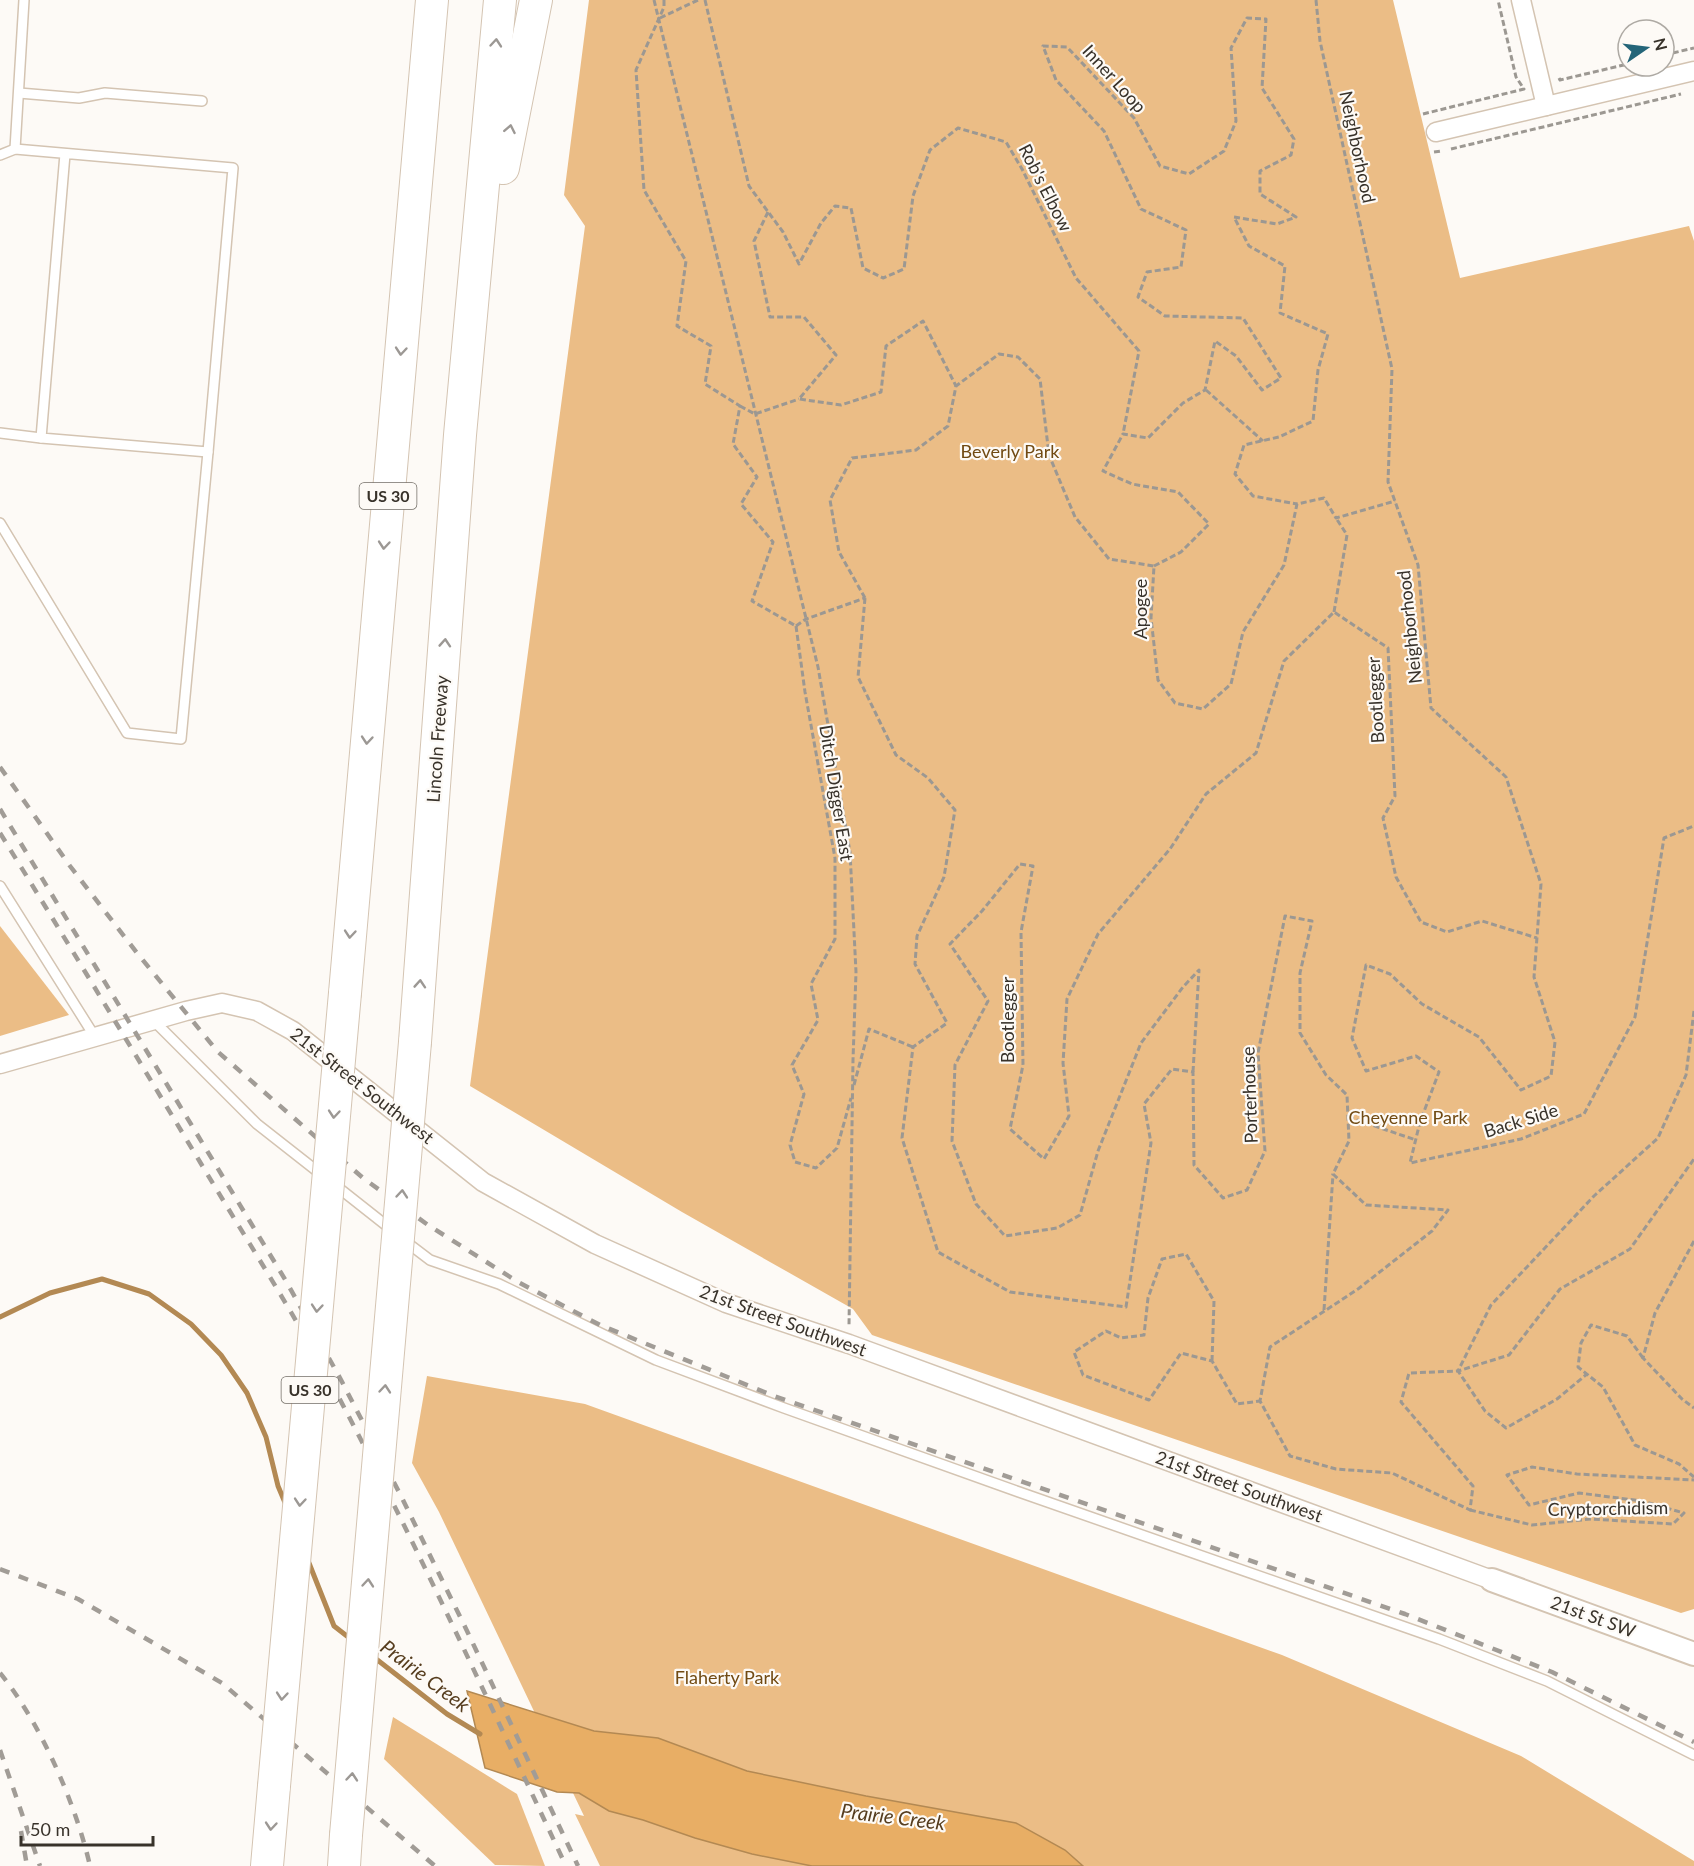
<svg xmlns="http://www.w3.org/2000/svg" width="1694" height="1866" viewBox="0 0 1694 1866" font-family="Lato,sans-serif">
<style>
.green{fill:#ebbd86}
.water{fill:#e8ae65;stroke:#b38953;stroke-width:1.5}
.lines{fill:none;stroke-linecap:round;stroke-linejoin:round}
.stream{stroke:#b38953;stroke-width:5}
.service-casing{stroke:#d4c4b2;stroke-width:12}
.minor-casing{stroke:#d4c4b2;stroke-width:21}
.tertiary-casing{stroke:#d4c4b2;stroke-width:26}
.motorway-casing{stroke:#d4c4b2;stroke-width:34}
.path{stroke:#9c9892;stroke-width:3;stroke-dasharray:6 3;stroke-linecap:butt}
.service{stroke:#fff;stroke-width:9}
.minor{stroke:#fff;stroke-width:18}
.tertiary{stroke:#fff;stroke-width:22}
.motorway{stroke:#fff;stroke-width:32}
.rail{stroke:#a19c96;stroke-width:4.5;stroke-dasharray:10 10;stroke-linecap:butt}
.motorway-bridge-casing{stroke:#d4c4b2;stroke-width:34;stroke-linecap:butt}
.motorway-bridge{stroke:#fff;stroke-width:32}
.oneway{stroke:#9c9894}
.labels{text-anchor:middle;stroke-width:4.5;stroke-linejoin:round;paint-order:stroke}
.shield{fill:#fdfaf6;stroke:#736e67;stroke-width:1.5}
.shield-label{font-size:16px;font-weight:bold;fill:#38322a}
.street-label{font-size:18px;fill:#38322a;stroke:#fdfaf6}
.park-label{font-size:18px;fill:#714a12;stroke:#fdfaf6}
.water-label{font-size:20px;font-style:italic;fill:#563d1e;stroke:#fdfaf6}
</style>
<rect width="100%" height="100%" fill="#fdfaf6"/>
<!-- green -->
<g class="green">
<path d="M589,0H1393L1460,278L1689,226L1694,241V1609L1681,1613L872,1335L853,1309L682,1212L470,1086L585,226L564,195Z"/>
<path d="M0,926L69,1015L0,1036Z"/>
<path d="M427,1376L585,1404L1282,1655L1521,1756L1694,1861V1866H600L575,1814L584,1816L439,1512L412,1463Z"/>
<path d="M393,1717L517,1794L545,1866L495,1865L384,1759Z"/>
</g>
<!-- water -->
<path class="water" d="M467,1691L594,1731L658,1738L747,1771L866,1796L1016,1823L1065,1850L1083,1866H812L752,1854L695,1838L643,1820L609,1811L579,1793L557,1792L485,1768Z"/>
<g class="lines">
<!-- stream -->
<g class="stream">
<path d="M0,1317L50,1293L102,1279L149,1294L191,1324L221,1355L247,1393L266,1437L278,1486L286,1505"/>
<path d="M307,1558L334,1626L352,1640"/>
<path d="M371,1655L447,1714L480,1734"/>
</g>
<!-- service casing -->
<g class="service-casing">
<g id="service">
<path d="M19,93L79,98L105,93L202,101"/>
<path d="M15,149L24,0"/>
<path d="M0,155L15,149L233,168L208,452L41,438L65,154"/>
<path d="M0,433L41,438"/>
<path d="M0,523L127,733L181,739L208,452"/>
<path d="M0,886L95,1037"/>
<path d="M153,1020L257,1124L322,1175"/>
<path d="M335,1185L392,1230"/>
<path d="M405,1241L430,1260L499,1284L656,1360L784,1408L1019,1492L1439,1639L1547,1681L1694,1755"/>
</g>
</g>
<!-- minor casing -->
<g class="minor-casing">
<g id="minor">
<path d="M1521,0L1546,106"/>
<path d="M1436,132L1694,71"/>
<path d="M0,1064L186,1011L222,1003L257,1011L293,1031L483,1182L595,1244L726,1303L849,1344L1492,1580"/>
</g>
</g>
<!-- tertiary casing -->
<g class="tertiary-casing">
<path id="tertiary" d="M1492,1580L1694,1654"/>
</g>
<!-- motorway casing -->
<g class="motorway-casing">
<g id="motorway">
<path d="M503,168L536,0"/>
<path d="M345,993L432,0"/>
<path d="M415,1042L460,435L500,0"/>
<path d="M267,1866L274,1786"/>
<path d="M344,1866L346,1835"/>
</g>
</g>
<!-- path -->
<g class="path">
<path d="M654,0L818,667L850,852L856,972L853,1060L849,1325"/>
<path d="M664,0V7L636,70L644,190L686,261L677,326L711,346L705,384L740,406L733,444L757,477L741,504L773,542L752,601L796,626"/>
<path d="M705,0L749,186L783,232L799,264L821,223L835,206L851,208L863,268L883,278L904,269L913,196L930,150L958,128L1006,142L1022,169L1076,278L1139,351L1123,434"/>
<path d="M1316,0L1320,41L1392,369L1388,482L1418,565L1431,708L1506,777L1541,884L1534,977L1555,1042L1551,1076L1521,1090L1479,1037L1422,1004L1390,974L1366,965L1352,1038L1366,1071L1416,1056L1439,1072L1420,1122L1410,1163L1521,1139L1584,1114L1635,1017L1664,838L1694,826"/>
<path d="M660,18L698,0"/>
<path d="M1664,55L1694,48"/>
<path d="M1559,78L1560,80L1628,64"/>
<path d="M1423,114L1524,89L1516,77L1498,0"/>
<path d="M1451,149L1681,94"/>
<path d="M1434,152L1441,151"/>
<path d="M768,212L754,241L770,317H804L836,355L799,399L841,405L881,392L886,346L923,321L956,386"/>
<path d="M1206,390L1263,441"/>
<path d="M740,406L755,414L799,399"/>
<path d="M1154,566L1181,552L1209,524L1178,492L1132,484L1103,471L1123,434L1148,438L1183,403L1205,390L1215,341L1236,356L1262,390L1281,378L1243,318L1165,316L1138,297L1147,272L1181,267L1186,230L1141,209L1104,131L1056,80L1043,46L1067,47L1134,118L1160,166L1189,174L1224,151L1236,121L1231,48L1247,18L1266,19L1262,88L1294,139L1291,155L1260,171V194L1296,217L1277,224L1234,217L1249,246L1285,266L1280,313L1328,334L1318,370L1313,421L1279,437L1244,445L1235,474L1253,496L1297,504"/>
<path d="M865,598L858,677L896,755L928,778L955,810L944,877L917,936L915,964L947,1023L913,1047L902,1138L938,1252L1010,1292L1126,1307L1151,1143L1144,1104L1172,1069L1193,1072L1194,1165L1223,1198L1247,1190L1265,1151L1258,1053L1285,916L1312,921L1300,973V1033L1326,1075L1347,1095L1349,1141L1333,1174L1366,1205L1448,1210L1432,1231L1358,1289L1270,1347L1260,1401L1290,1456L1336,1469L1392,1473L1470,1510L1473,1486L1401,1402L1409,1373L1458,1371L1485,1411L1506,1428L1557,1399L1587,1374"/>
<path d="M865,598L839,552L830,500L852,458L916,450L948,426L956,386L999,354L1018,357L1040,379L1049,455L1075,517L1109,559L1154,566L1151,618L1158,680L1175,703L1203,709L1231,684L1243,632L1284,565L1297,504L1324,498L1336,518L1395,501"/>
<path d="M1334,612L1347,535L1336,518"/>
<path d="M796,626L805,692L835,858V939L811,984L818,1020L792,1065L804,1094L790,1145L795,1162L816,1168L837,1148L851,1098"/>
<path d="M796,626L806,619L865,598"/>
<path d="M1694,1011L1686,1075L1658,1138L1594,1196L1491,1305L1458,1371L1509,1355L1560,1289L1630,1249L1694,1159"/>
<path d="M1193,1072L1199,970L1183,987L1141,1043L1098,1151L1080,1215L1057,1228L1005,1236L976,1204L952,1141L955,1065L988,1001L950,944L982,911L1020,864L1033,866L1021,932L1023,1065L1010,1129L1044,1159L1069,1116L1063,1063L1067,999L1098,934L1170,849L1206,794L1256,753L1284,661L1334,612L1388,648L1395,796L1383,818L1396,877L1421,922L1447,932L1482,921L1537,938"/>
<path d="M854,1085L869,1029L913,1047"/>
<path d="M1348,1117L1416,1140"/>
<path d="M1694,1241L1655,1313L1643,1358L1682,1399L1694,1408"/>
<path d="M1324,1310L1333,1174"/>
<path d="M1643,1358L1627,1336L1591,1325L1581,1343L1578,1367L1603,1387L1635,1445L1679,1464L1694,1477"/>
<path d="M1212,1361L1214,1301L1186,1254L1162,1259L1148,1298L1144,1335L1121,1338L1106,1331L1074,1352L1083,1375L1149,1400L1181,1353L1212,1361L1237,1404L1260,1401"/>
<path d="M1470,1510L1532,1525L1591,1519L1673,1524L1684,1513L1642,1501L1579,1493L1529,1505L1507,1475L1532,1467L1577,1474L1694,1480"/>
</g>
<!-- service -->
<use href="#service" class="service"/>
<!-- minor -->
<use href="#minor" class="minor"/>
<!-- tertiary -->
<use href="#tertiary" class="tertiary"/>
<!-- motorway -->
<use href="#motorway" class="motorway"/>
<!-- rail -->
<g class="rail">
<path d="M0,767L70,866L137,953L218,1052L363,1178L428,1225L518,1282L600,1325L774,1396L1405,1614L1552,1672L1694,1742"/>
<path d="M0,809L286,1281L340,1378L401,1496L468,1633L578,1866"/>
<path d="M0,833C70,946 138,1059 206,1172C250,1245 296,1317 336,1392C418,1547 491,1707 566,1866"/>
<path d="M0,1569L78,1599L222,1683L435,1866"/>
<path d="M0,1673C40,1722 76,1804 90,1866"/>
<path d="M0,1750L40,1866"/>
<path d="M21,1831L27,1866"/>
</g>
<!-- motorway-bridge casing -->
<g class="motorway-bridge-casing">
<g id="motorway-bridge">
<path d="M274,1786L345,993"/>
<path d="M346,1835L415,1042"/>
</g>
</g>
<!-- motorway-bridge -->
<use href="#motorway-bridge" class="motorway-bridge"/>
</g>
<!-- one-way arrows -->
<defs><path id="oneway-chevron" d="M-2-3.5L2.5 0L-2 3.5" fill="none" stroke-width="1.6" stroke-linecap="round" stroke-linejoin="round" transform="scale(1.5)"/></defs>
<g class="oneway">
<use href="#oneway-chevron" transform="translate(496 43) rotate(-85)"/>
<use href="#oneway-chevron" transform="translate(510 129) rotate(-79)"/>
<use href="#oneway-chevron" transform="translate(401 351) rotate(95)"/>
<use href="#oneway-chevron" transform="translate(384 545) rotate(95)"/>
<use href="#oneway-chevron" transform="translate(445 643) rotate(-86)"/>
<use href="#oneway-chevron" transform="translate(367 740) rotate(95)"/>
<use href="#oneway-chevron" transform="translate(350 934) rotate(95)"/>
<use href="#oneway-chevron" transform="translate(420 984) rotate(-86)"/>
<use href="#oneway-chevron" transform="translate(334 1114) rotate(95)"/>
<use href="#oneway-chevron" transform="translate(402 1194) rotate(-85)"/>
<use href="#oneway-chevron" transform="translate(317 1308) rotate(95)"/>
<use href="#oneway-chevron" transform="translate(385 1389) rotate(-85)"/>
<use href="#oneway-chevron" transform="translate(300 1502) rotate(95)"/>
<use href="#oneway-chevron" transform="translate(368 1583) rotate(-85)"/>
<use href="#oneway-chevron" transform="translate(282 1696) rotate(95)"/>
<use href="#oneway-chevron" transform="translate(352 1777) rotate(-85)"/>
<use href="#oneway-chevron" transform="translate(271 1826) rotate(95)"/>
</g>
<g class="labels">
<!-- shield labels -->
<g class="shield">
<rect x="359.5" y="483" width="57" height="26" rx="4.5"/>
<rect x="281.5" y="1377" width="57" height="26" rx="4.5"/>
</g>
<g class="shield-label">
<text x="388" y="502">US 30</text>
<text x="310" y="1396">US 30</text>
</g>
<!-- street labels -->
<g class="street-label">
<text transform="translate(1114 79) rotate(48)" y="6">Inner Loop</text>
<text transform="translate(1357 147) rotate(78)" y="6">Neighborhood</text>
<text transform="translate(1045 188) rotate(63)" y="6">Rob's Elbow</text>
<text transform="translate(1141 609) rotate(-90)" y="6">Apogee</text>
<text transform="translate(1410 627) rotate(-96)" y="6">Neighborhood</text>
<text transform="translate(1376 700) rotate(-93)" y="6">Bootlegger</text>
<text transform="translate(438 739) rotate(-86)" y="6">Lincoln Freeway</text>
<text transform="translate(836 793) rotate(81)" y="6">Ditch Digger East</text>
<text transform="translate(1008 1020) rotate(-90)" y="6">Bootlegger</text>
<text transform="translate(362 1086) rotate(38)" y="6">21st Street Southwest</text>
<text transform="translate(1250 1095) rotate(-92)" y="6">Porterhouse</text>
<text transform="translate(1521 1121) rotate(-17)" y="6">Back Side</text>
<text transform="translate(783 1321) rotate(20)" y="6">21st Street Southwest</text>
<text transform="translate(1239 1487) rotate(20)" y="6">21st Street Southwest</text>
<text transform="translate(1608 1509) rotate(-1)" y="6">Cryptorchidism</text>
<text transform="translate(1593 1617) rotate(20)" y="6">21st St SW</text>
</g>
<!-- park labels -->
<g class="park-label">
<text x="1010" y="458">Beverly Park</text>
<text x="1408" y="1124">Cheyenne Park</text>
<text x="727" y="1684">Flaherty Park</text>
</g>
<!-- water labels -->
<g class="water-label">
<text transform="translate(425 1676) rotate(37)" y="7">Prairie Creek</text>
<text transform="translate(893 1817) rotate(7)" y="7">Prairie Creek</text>
</g>
</g>
<!-- north arrow -->
<g transform="translate(1646 48) rotate(76)"><circle r="28" fill="#fdfaf6" stroke="#aeaaa4" stroke-width="1.5"/>
<path d="M0-4.5L10 22L0 15L-10 22Z" fill="#246579"/>
<text y="-9" font-size="16" font-weight="bold" text-anchor="middle" fill="#38322a">N</text>
</g>
<!-- scale -->
<path d="M21 1836v9h132v-9" fill="none" stroke="#38322a" stroke-width="3"/>
<text x="30" y="1836" font-size="18" fill="#38322a" stroke="#fdfaf6" stroke-width="4.5" paint-order="stroke">50 m</text>
</svg>
